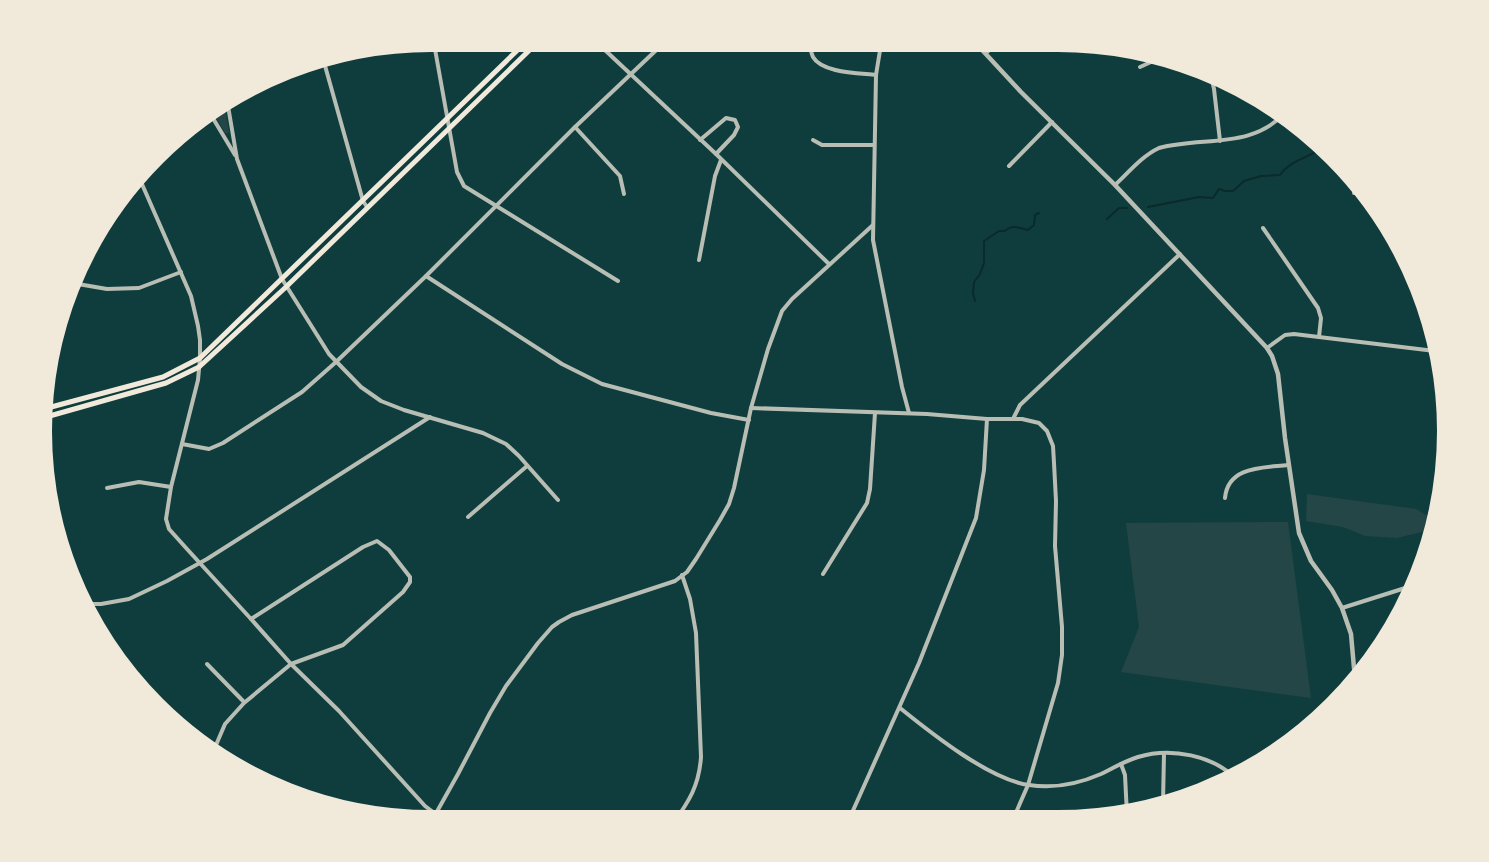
<svg xmlns="http://www.w3.org/2000/svg" width="1489" height="862" viewBox="0 0 1489 862" font-family="'Exo 2',sans-serif">
<style>
.green{fill:#244646}
.lines{fill:none;stroke-linecap:round;stroke-linejoin:round}
.stream{stroke:#0a2a2b;stroke-width:2}
.minor{stroke:#b8beb3;stroke-width:4}
.tertiary{stroke:#b8beb3;stroke-width:4.5}
.secondary{stroke:#f1e9da;stroke-width:5}
.rim{fill:none;stroke:#f1e9da;stroke-width:8}
</style>
<rect width="100%" height="100%" fill="#0f3d3e"/>
<!-- green -->
<g class="green">
<path d="M224,101L229,133H225L211,108Z"/>
<path d="M1307,494L1416,509L1439,523L1438,528L1397,538L1365,536L1343,527L1306,521Z"/>
<path d="M1288,522L1311,698L1121,672L1139,627L1126,523Z"/>
</g>
<g class="lines">
<!-- stream -->
<g class="stream">
<path d="M1148,207L1199,197L1213,198L1219,189L1225,191H1233L1244,181L1261,176L1280,175C1291,159 1312,157 1327,145"/>
<path d="M1107,219L1119,208H1127"/>
<path d="M975,301L973,293L974,282L980,274L984,263V241L999,231H1005C1012,224 1019,228 1028,230L1034,225L1035,215L1039,213"/>
</g>
<!-- minor -->
<g class="minor">
<path d="M433,38L457,172L464,186L618,281"/>
<path d="M592,38L716,154L829,264"/>
<path d="M722,38L729,41L735,38"/>
<path d="M810,38C810,44 810,51 813,57C822,73 859,73 876,75"/>
<path d="M882,38L876,75L873,240L902,387L909,413"/>
<path d="M986,53L1002,38"/>
<path d="M322,55L363,201L367,207"/>
<path d="M1140,67L1151,62H1158L1202,67"/>
<path d="M1210,71L1214,89L1220,141"/>
<path d="M227,100L237,159L282,279L329,354L361,387L381,401L404,410L483,433L506,444L519,456L558,500"/>
<path d="M208,110L235,155"/>
<path d="M575,127L620,176L624,194"/>
<path d="M700,140L726,118L735,120L738,127L734,135L716,154"/>
<path d="M813,140L822,145H874"/>
<path d="M1009,166L1052,122"/>
<path d="M138,175L191,296L198,326L200,340V358L198,380L171,487L166,519L169,529L187,549L251,619L291,664L339,711L425,806L449,824"/>
<path d="M1115,185C1129,172 1142,156 1159,148C1204,136 1251,150 1286,112"/>
<path d="M1354,193L1367,190"/>
<path d="M1263,228L1318,308L1321,318L1319,337"/>
<path d="M699,260L715,176L721,160"/>
<path d="M426,276L562,364L602,384L711,413L749,420"/>
<path d="M72,283L107,289L139,288L181,272"/>
<path d="M1267,348L1285,335L1294,334L1443,352"/>
<path d="M1433,351L1436,327"/>
<path d="M751,408L927,414L987,419H1022L1039,423L1047,431L1053,446L1054,463L1056,501L1055,546L1062,627V655L1058,683L1028,785L1011,824"/>
<path d="M1013,419L1020,405L1180,254"/>
<path d="M182,444L209,449L223,443L302,392L336,362L426,276L575,127L669,38"/>
<path d="M107,488L139,482L171,487"/>
<path d="M1225,498C1228,466 1263,468 1288,465"/>
<path d="M468,517L527,466"/>
<path d="M823,574L867,503L870,489L875,413"/>
<path d="M83,604H101L129,599L167,581L207,559L430,417"/>
<path d="M1342,608L1421,583"/>
<path d="M207,664L244,702"/>
<path d="M900,708C931,733 990,780 1029,785C1054,789 1078,784 1101,774C1113,768 1125,761 1138,757C1170,747 1214,755 1237,780"/>
<path d="M193,740L216,745"/>
<path d="M213,759L216,745L225,724L244,703L291,664L343,645L403,592L410,582V577L389,550L377,541L363,547L251,619"/>
<path d="M1121,764L1125,775L1127,815"/>
<path d="M1163,803L1164,753"/>
<path d="M430,824L458,774L490,713L506,686L538,643L552,627L559,622L572,615L675,581L687,572L696,559L720,520L729,504L734,488L751,408L768,349L782,311L792,299L873,225"/>
<path d="M673,824C689,801 699,786 701,757L696,633L690,599L682,575"/>
<path d="M847,824L919,663L976,518L984,470L987,419"/>
</g>
<!-- tertiary -->
<path class="tertiary" d="M971,38L1021,92L1115,185L1267,348L1272,356L1278,374L1285,438L1299,533L1311,561L1332,590L1342,608L1351,634L1354,668L1357,683"/>
<!-- secondary -->
<g class="secondary">
<path d="M40,410L163,377L200,358L530,38"/>
<path d="M39,419L166,383L199,367L286,287L542,38"/>
</g>
</g>
<!-- crop -->
<path d="M0 0H1489V862H0ZM431 48H1058A383 383 0 0 1 1441 431V431A383 383 0 0 1 1058 814H431A383 383 0 0 1 48 431V431A383 383 0 0 1 431 48Z" fill="#f1e9da" fill-rule="evenodd"/>
<path class="rim" d="M431 48H1058A383 383 0 0 1 1441 431V431A383 383 0 0 1 1058 814H431A383 383 0 0 1 48 431V431A383 383 0 0 1 431 48Z"/>
</svg>
